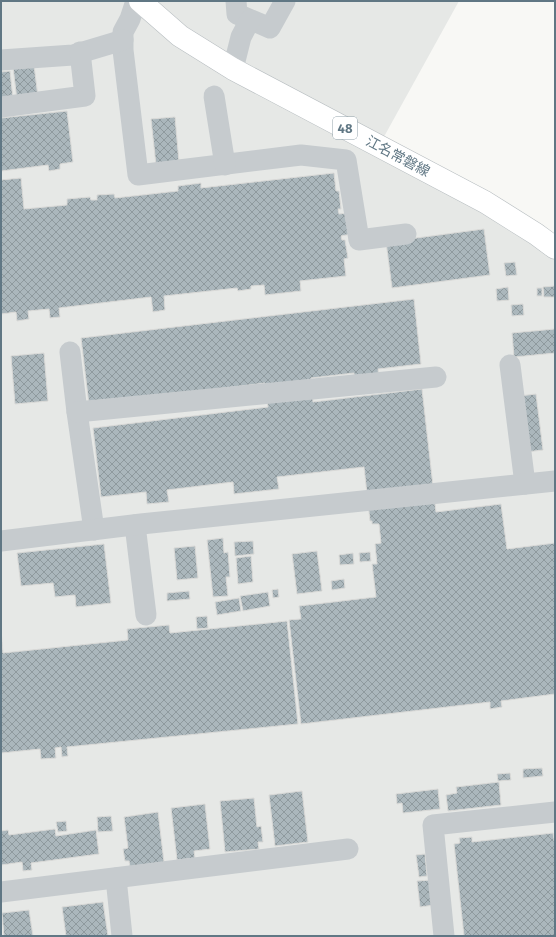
<svg xmlns="http://www.w3.org/2000/svg" width="556" height="937" viewBox="0 0 556 937" font-family="'Fira Sans','Noto Sans JP',sans-serif">
<style>
.built{fill:#e6e8e6}
.building{fill:url(#building-cross-hatch);stroke:#dadad8}
.lines{fill:none;stroke-linecap:round;stroke-linejoin:round}
.major-casing{stroke:#b8bec1;stroke-width:23}
.minor{stroke:#c6cbce;stroke-width:21}
.major{stroke:#fff;stroke-width:22}
.labels{text-anchor:middle;stroke-width:4;stroke-linejoin:round;paint-order:stroke}
.shield{fill:#fff;stroke:#90a0a9;stroke-width:1}
.shield-label{font-size:13px;font-weight:bold;fill:#607784}
.street-label{font-size:14px;fill:#607784;stroke:#fff}
</style>
<defs>
<pattern id="building-cross-hatch" width="8" height="8" patternUnits="userSpaceOnUse"><rect width="8" height="8" fill="#abb7bc"/><path d="M0 0l8 8M0 8l8-8" fill="none" stroke="#8f9a9e"/></pattern>
</defs>
<rect width="100%" height="100%" fill="#f8f8f5"/>
<!-- built -->
<path class="built" d="M1,1H459L375,153L555,250V936H1Z"/>
<!-- building -->
<g class="building">
<path d="M34,65L38,97L17,100L13,67Z"/>
<path d="M10,71L13,99L1,100V72Z"/>
<path d="M67,111L73,162L60,164V169L49,171L48,165L1,171V118Z"/>
<path d="M175,117L179,162L156,165L151,119Z"/>
<path d="M334,173L336,191H339L341,209H338L339,214L348,213L351,234L341,236L342,240H345L348,258L344,259L346,276L300,281L301,291L265,295L264,285L251,286V289L238,291L237,288L164,296L165,310L153,312L151,297L59,308L60,317L50,318L49,309L28,311L29,319L17,321L16,312L1,314V180L21,178L24,209L67,205V199L90,197L91,200H97V195L114,194L115,198L178,191V186L201,183V188Z"/>
<path d="M484,229L490,275L392,288L386,242Z"/>
<path d="M515,262L517,275L506,276L504,263Z"/>
<path d="M555,286V297H544L543,287Z"/>
<path d="M508,287L509,300L497,301L496,289Z"/>
<rect x="537" y="288" width="5" height="8"/>
<path d="M414,299L421,364L378,369L380,387L356,390L354,373L311,378L313,402L422,389L436,512L501,504L507,549L555,543V694L501,701L502,707L490,709V702L301,724L289,620L301,619L299,606L376,597L372,564H377L375,544L381,543L379,524H372V521H370L364,467L277,477L279,489L234,494L233,482L167,490L169,502L147,504L146,492L101,497L93,428L268,407L265,383L89,405L81,338Z"/>
<path d="M523,304L524,315L512,316L511,305Z"/>
<path d="M555,329V353L514,357L512,333Z"/>
<path d="M44,353L48,401L15,404L11,356Z"/>
<path d="M536,394L543,450L526,452L519,396Z"/>
<path d="M223,538L224,553L228,552L230,577H226L228,596L213,597L207,540Z"/>
<path d="M253,541L254,554L235,556L234,542Z"/>
<path d="M104,544L111,603L76,607L75,595L55,597L53,583L21,586L17,553Z"/>
<path d="M195,546L198,578L177,580L174,548Z"/>
<path d="M317,551L322,591L297,594L292,554Z"/>
<path d="M370,552L371,561L360,562L359,553Z"/>
<path d="M353,553L354,564L340,565L339,555Z"/>
<path d="M251,556L253,582L238,584L236,558Z"/>
<path d="M344,579L345,588L332,590L331,581Z"/>
<path d="M278,589L279,597L273,598L272,590Z"/>
<path d="M189,591L190,599L167,601V593Z"/>
<path d="M268,592L270,606L243,611L240,596Z"/>
<path d="M239,598L241,611L217,615L215,602Z"/>
<path d="M207,616L208,628L197,629L196,617Z"/>
<path d="M287,621L298,724L67,747L68,756L62,757L61,747L55,748L56,758L41,759L40,749L1,753V630L3,653L128,640L127,629L169,625L170,633Z"/>
<path d="M542,768L543,776L523,778V769Z"/>
<path d="M510,773L511,780L498,781L497,774Z"/>
<path d="M499,782L501,805L448,811L446,795L457,793L456,787Z"/>
<path d="M438,789L440,809L403,813L402,803L397,804L396,794Z"/>
<path d="M302,791L308,842L275,846L269,795Z"/>
<path d="M254,798L257,827L261,826L263,842H258L259,849L225,852L220,801Z"/>
<path d="M205,804L210,849L194,851L195,858L177,860L171,808Z"/>
<path d="M158,812L164,862L130,867L129,861H125L123,849L128,848L124,817Z"/>
<path d="M111,816L113,831L98,832L97,817Z"/>
<path d="M66,821L67,831L58,832L56,822Z"/>
<path d="M55,829L56,836L96,830L99,854L31,863L32,870L23,871L22,862L1,865V831L8,830L9,835Z"/>
<path d="M553,833L555,846V936H464L454,844L460,843L459,838L472,837V842Z"/>
<path d="M425,854L427,876L419,877L416,855Z"/>
<path d="M432,880L434,905L420,907L417,881Z"/>
<path d="M103,902L108,936H66L62,907Z"/>
<path d="M29,910L33,936H4L2,913Z"/>
</g>
<g class="lines">
<!-- major casing -->
<g class="major-casing">
<path id="major" d="M140,1L180,36L233,69L485,202L536,234L555,248"/>
</g>
<!-- minor -->
<g class="minor">
<path d="M136,1L130,19L123,32V50L138,175L301,155L346,160L359,240L406,234"/>
<path d="M236,1L237,14L270,28L285,1"/>
<path d="M1,60L73,55L123,40"/>
<path d="M233,69L241,37L250,20"/>
<path d="M214,96L225,165"/>
<path d="M1,107L85,96L80,52"/>
<path d="M70,352L77,412L94,530"/>
<path d="M510,365L525,484"/>
<path d="M77,412L436,377"/>
<path d="M135,525L146,615"/>
<path d="M1,541L141,524L555,481"/>
<path d="M116,878L122,936"/>
<path d="M1,892L348,849"/>
<path d="M444,936L433,825L555,812"/>
</g>
<!-- major -->
<use href="#major" class="major"/>
</g>
<g class="labels">
<!-- shield labels -->
<rect class="shield" x="333" y="117" width="24" height="22" rx="3"/>
<g class="shield-label">
<text x="345" y="133">48</text>
</g>
<!-- street labels -->
<g class="street-label">
<text transform="translate(398 156) rotate(28)" y="5">江名常磐線</text>
</g>
</g>
<!-- border -->
<rect width="556" height="937" fill="none" stroke="#607784" stroke-width="4"/>
</svg>
